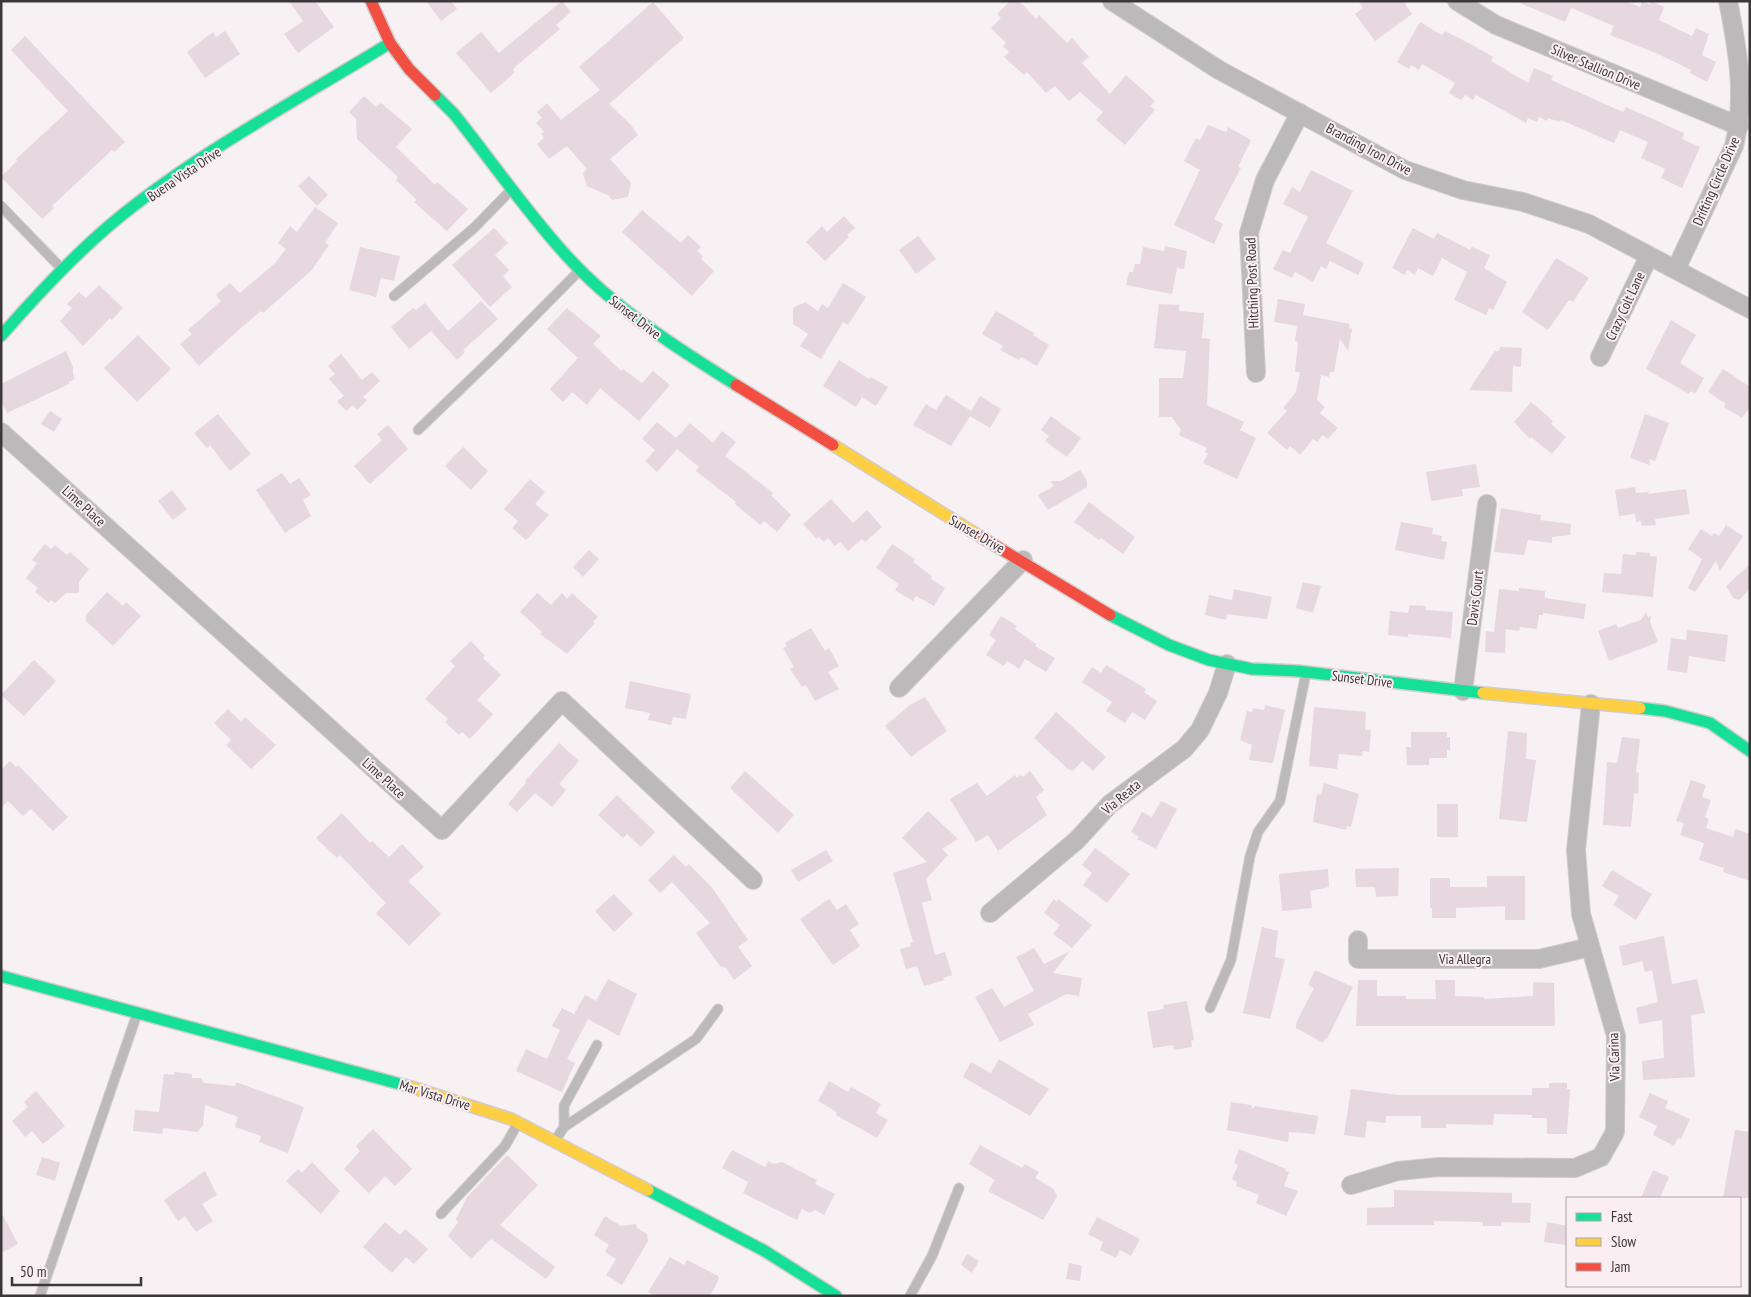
<svg xmlns="http://www.w3.org/2000/svg" width="1751" height="1297" viewBox="0 0 1751 1297" font-family="'PT Sans Narrow',sans-serif">
<style>
.building{fill:#e6d8de}
.lines{fill:none;stroke-linecap:round;stroke-linejoin:round}
.lane-casing{stroke:#d1cdce;stroke-width:11}
.street-casing{stroke:#d1cdce;stroke-width:20}
.fast-casing{stroke:#d1cdce;stroke-width:14}
.slow-casing{stroke:#d1cdce;stroke-width:14}
.jam-casing{stroke:#d1cdce;stroke-width:14}
.lane{stroke:#bbb9b9;stroke-width:9}
.street{stroke:#bbb9b9;stroke-width:18}
.fast{stroke:#16e098;stroke-width:11}
.slow{stroke:#ffcf43;stroke-width:11}
.jam{stroke:#f24e42;stroke-width:11}
.labels{text-anchor:middle;stroke-width:4;stroke-linejoin:round;paint-order:stroke}
.street-label{font-size:14px;fill:#3c3839;stroke:#faeef2}
</style>
<rect width="100%" height="100%" fill="#f7f1f3"/>
<!-- building -->
<g class="building">
<path d="M289,1H315L334,27L298,53L284,34L303,21Z"/>
<path d="M426,1H451L457,9L441,21Z"/>
<path d="M562,1L571,12L556,25L560,29L515,67L513,70L515,72L491,93L456,53L481,32L499,53Z"/>
<path d="M1010,1H1019L1036,19L1039,15L1067,43L1072,38L1089,57L1082,63L1110,94L1126,75L1155,101L1150,106L1155,110L1125,145L1096,120L1103,112L1080,92L1069,101L1055,86L1046,93L1027,72L1024,75L1004,57L1009,52L1003,46L1006,43L991,28L1001,18L997,14Z"/>
<path d="M1358,1H1403L1412,14L1375,41L1355,14L1363,8Z"/>
<path d="M1515,1H1626L1640,7L1642,1L1650,5L1651,1L1664,7L1659,20L1692,36L1696,28L1709,34L1702,55L1716,62L1707,82L1690,73L1691,70L1658,54L1610,35L1614,26L1571,8L1565,22Z"/>
<path d="M653,2L684,38L609,104L631,125L638,135L610,159L631,183L628,197L612,200L608,195L587,186L583,173L587,169L567,146L549,159L537,144L544,138L541,134L544,132L536,123L542,118L537,112L547,103L561,120L600,90L579,67Z"/>
<path d="M1420,22L1442,35L1445,31L1476,47L1493,57L1491,61L1528,83L1534,68L1553,76L1551,80L1623,112L1626,107L1684,133L1682,139L1700,147L1682,188L1661,178L1665,169L1641,158L1648,142L1620,130L1614,143L1561,120L1560,122L1548,118L1547,121L1539,117L1537,122L1528,118L1526,123L1476,95L1473,100L1465,95L1461,100L1449,93L1455,83L1422,64L1419,70L1411,65L1409,69L1397,62Z"/>
<path d="M225,31L240,54L205,78L187,52L213,32L216,37Z"/>
<path d="M25,36L125,142L114,152L112,150L52,206L54,208L42,219L1,177L17,161L16,159L68,111L11,50Z"/>
<path d="M364,96L376,107L381,103L412,129L396,147L435,185L437,182L468,209L447,231L414,202L417,200L396,180L398,177L357,139L356,119L349,112Z"/>
<path d="M1208,125L1226,132L1228,127L1251,140L1238,167L1241,168L1214,219L1223,224L1214,244L1174,225L1200,170L1184,161L1196,138L1200,140Z"/>
<path d="M1311,170L1353,191L1326,243L1364,263L1358,275L1330,261L1326,269L1321,266L1313,282L1295,272L1292,278L1273,269L1283,250L1290,253L1308,217L1283,204L1292,187L1300,192Z"/>
<path d="M309,176L328,195L317,206L298,186Z"/>
<path d="M315,207L338,223L325,243L329,245L311,271L263,313L261,311L243,326L199,366L180,344L192,334L188,330L221,301L216,295L230,283L240,293L275,263L286,249L278,243L290,226L297,232Z"/>
<path d="M642,210L681,243L688,235L701,247L697,251L703,256L701,259L714,271L692,296L622,232Z"/>
<path d="M844,216L855,228L847,235L849,237L825,261L806,242L822,226L827,232Z"/>
<path d="M494,228L508,243L495,255L509,270L503,276L512,287L490,307L452,265Z"/>
<path d="M1413,228L1434,239L1437,233L1470,250L1472,247L1490,255L1484,268L1507,282L1493,310L1489,308L1486,315L1454,300L1467,272L1442,258L1433,276L1418,268L1415,275L1407,270L1405,275L1392,268Z"/>
<path d="M918,236L936,259L916,274L899,250Z"/>
<path d="M1165,246L1187,251L1184,269L1177,268L1172,294L1126,285L1129,272H1133L1135,264H1140L1143,247L1164,251Z"/>
<path d="M360,247L400,256L394,281L381,278L376,297L349,290Z"/>
<path d="M1556,258L1589,278L1573,302L1569,300L1548,330L1522,312Z"/>
<path d="M843,283L866,297L848,325L843,322L821,359L800,346L808,334L793,324V308L805,302L818,311L822,304L828,308Z"/>
<path d="M99,285L123,308L112,320L110,318L83,346L60,321L72,308L67,304L79,292L86,298Z"/>
<path d="M1278,299L1305,304L1303,315L1350,324L1349,328L1352,329L1348,351L1340,339L1334,372H1330L1329,377L1321,375L1317,400L1325,407L1320,413L1338,428L1328,439L1323,435L1317,442L1313,439L1300,455L1290,446L1287,450L1267,433L1287,411L1283,408L1296,392L1300,372H1295L1298,342L1295,341L1297,326L1274,322Z"/>
<path d="M481,301L498,319L463,350L465,352L457,360L431,331L409,349L391,327L413,308L416,310L425,303L448,331Z"/>
<path d="M1159,304L1179,305V311L1204,313L1202,338L1210,339L1207,405L1244,422L1240,430L1256,438L1237,479L1203,463L1208,454L1205,452L1207,448L1179,435L1181,430L1172,417H1159V378H1183L1186,351L1154,348Z"/>
<path d="M567,308L601,336L593,344L621,371L623,369L642,383L653,371L670,385L639,421L600,388L587,405L572,392L563,402L550,389L578,358L547,329Z"/>
<path d="M996,311L1034,333L1033,335L1049,345L1037,366L1021,357L1019,360L1000,350L1003,346L982,334Z"/>
<path d="M1671,320L1696,335L1680,363L1704,378L1695,394L1691,391L1689,394L1646,369Z"/>
<path d="M138,335L171,369L137,402L104,368Z"/>
<path d="M1500,347L1522,348L1521,367L1513,366L1512,392L1469,390L1495,351H1499Z"/>
<path d="M66,351L73,367V373L75,379L69,382V384L7,413L1,400V384Z"/>
<path d="M341,354L362,380L372,372L380,381L363,397L367,400L357,410L353,405L346,411L337,401L344,396L329,379L335,374L328,366Z"/>
<path d="M839,360L869,379L871,377L888,387L876,406L862,397L856,407L823,386Z"/>
<path d="M1723,369L1750,387V407L1742,418L1724,407L1726,404L1708,392Z"/>
<path d="M946,395L971,411L980,396L1001,409L990,428L970,416L951,446L913,425L926,404L936,410Z"/>
<path d="M1531,402L1553,421L1551,424L1566,437L1552,454L1531,437L1530,439L1514,422Z"/>
<path d="M50,411L62,419L54,432L41,424Z"/>
<path d="M218,414L251,454L230,471L210,445L207,448L194,433Z"/>
<path d="M1645,414L1669,423L1655,461L1649,459L1650,465L1630,458Z"/>
<path d="M1051,416L1081,438L1067,457L1045,441L1049,436L1041,430Z"/>
<path d="M657,422L676,438L690,423L713,443L722,431L736,442L725,456L773,493L771,495L791,515L777,532L764,521L760,525L735,504L736,502L696,471L699,467L677,449L657,472L645,461L655,450L642,439Z"/>
<path d="M388,425L408,449L370,484L354,466L382,440L377,434Z"/>
<path d="M463,447L488,471L471,490L445,466Z"/>
<path d="M1476,464L1480,487L1462,489L1463,496L1431,501L1426,472Z"/>
<path d="M1080,470L1087,481V487L1048,510L1038,495L1054,486L1050,481H1061Z"/>
<path d="M282,473L290,484L299,478L311,495L303,500L311,516L285,533L256,490Z"/>
<path d="M530,479L545,492L535,504L549,515L526,540L512,528L518,521L504,509Z"/>
<path d="M1635,487L1636,493L1649,492L1648,494L1686,489L1690,514L1655,519L1656,525L1642,526L1641,521L1636,522L1635,514L1619,516L1615,490Z"/>
<path d="M172,490L187,509L173,520L158,501Z"/>
<path d="M831,499L853,523L867,510L882,527L865,542L862,539L848,551L840,542L835,546L828,538L824,542L819,537L817,539L803,524Z"/>
<path d="M1089,502L1135,537L1123,554L1101,538L1099,540L1074,522Z"/>
<path d="M1501,508L1541,515L1540,520L1571,524L1570,535L1552,537V543L1528,540L1524,555L1494,552Z"/>
<path d="M1401,522L1433,528L1432,534L1442,536L1441,541L1447,542L1444,560L1395,550Z"/>
<path d="M1726,525L1743,536L1720,571L1716,561L1695,592L1688,588L1702,559L1688,549L1701,529L1712,536L1714,533L1719,536Z"/>
<path d="M45,544L51,549L55,545L67,555L70,552L89,569L79,582V593H66L55,603L51,600L49,603L35,592L38,588L26,578L37,563L32,560Z"/>
<path d="M892,544L915,559L913,562L932,576L931,579L945,588L934,606L916,596L913,601L895,590L899,584L876,568Z"/>
<path d="M589,550L599,559L583,577L573,567Z"/>
<path d="M1636,552L1650,553V556L1657,557L1653,597L1602,592L1604,573L1621,574L1623,554L1636,555Z"/>
<path d="M1750,564V589L1739,600L1733,598L1726,586Z"/>
<path d="M1303,582L1321,586L1313,613L1296,608Z"/>
<path d="M1519,588L1545,591V598L1586,604L1584,619L1543,613V615H1539L1537,629L1520,627L1519,631L1506,629L1505,653L1485,652L1486,631L1494,632L1499,589L1519,591Z"/>
<path d="M1234,589L1272,597L1267,619L1227,614L1226,620L1205,615L1209,595L1232,600Z"/>
<path d="M107,592L123,606L126,602L141,616L113,646L86,621V615Z"/>
<path d="M537,593L551,605L562,593L567,599L572,593L598,617L593,622L595,623L567,654L540,634L542,632L520,612Z"/>
<path d="M1410,605L1426,606V610L1453,612L1451,638L1408,634V637L1388,635L1390,611L1408,613Z"/>
<path d="M1646,612L1648,617L1651,616L1650,622L1658,642L1609,661L1598,631L1616,624L1618,628L1641,620Z"/>
<path d="M1001,616L1017,626L1015,629L1036,644L1035,646L1055,658L1046,672L1025,659L1019,669L1007,661L1004,666L986,655L996,640L989,635Z"/>
<path d="M811,628L825,651L829,648L839,666L828,672L839,689L815,701L806,685L802,687L790,669L794,667L783,648L787,646L785,643Z"/>
<path d="M1687,630L1728,635L1725,662L1689,656L1687,673L1667,670L1671,638L1686,640Z"/>
<path d="M471,641L485,656L483,658L501,675L477,700L493,714L470,739L462,732L459,735L445,722L448,719L425,699L455,666L450,661Z"/>
<path d="M34,660L56,681L24,716L1,695Z"/>
<path d="M1106,665L1146,689L1144,692L1157,701L1145,720L1132,712L1125,723L1106,711L1112,702L1082,682L1092,667L1101,673Z"/>
<path d="M630,681L691,694L686,719L673,717L671,725L648,720L650,713L625,708Z"/>
<path d="M925,697L947,731L911,757L885,726L910,705Z"/>
<path d="M1265,705L1285,710L1273,763L1249,760L1252,745L1240,740L1247,711L1252,712L1253,708L1264,710Z"/>
<path d="M1314,707L1366,712L1365,730H1371L1369,752L1363,751L1362,756L1339,754L1337,769L1309,766Z"/>
<path d="M228,709L241,722L245,717L276,745L251,769L226,745L231,740L214,723Z"/>
<path d="M1056,712L1106,757L1093,771L1082,761L1073,771L1068,769L1034,738Z"/>
<path d="M1508,731L1527,733L1526,759L1536,760L1527,822L1499,819Z"/>
<path d="M1411,732H1447V737H1450V750H1447V758H1429V765H1407L1406,747H1411Z"/>
<path d="M1622,737L1640,739L1636,772L1639,773L1638,794L1634,793L1631,827L1603,825L1607,762L1617,763Z"/>
<path d="M559,743L579,761L559,784L566,790L552,807L535,793L517,812L508,804L526,783L525,781Z"/>
<path d="M10,761L16,767L18,765L68,817L53,831L31,809L23,816L8,801L1,808V770Z"/>
<path d="M745,771L794,815L778,833L730,788Z"/>
<path d="M1030,771L1044,790L1036,797L1047,815L998,851L988,835L976,842L950,799L977,783L987,796L1015,775L1017,778L1021,775L1023,777Z"/>
<path d="M1691,780L1706,785L1702,797L1711,800L1705,817L1709,819L1706,828L1733,837L1735,829L1750,834V881L1723,872L1724,868L1699,860L1704,843L1680,835L1684,823L1676,821Z"/>
<path d="M1324,783L1359,794L1351,827L1347,826L1346,830L1313,822L1317,794L1321,795Z"/>
<path d="M617,795L655,832L641,847L627,834L623,838L598,815Z"/>
<path d="M1161,801L1177,809L1156,849L1137,839L1139,837L1131,832L1142,812L1152,817Z"/>
<rect x="1437" y="804" width="21" height="33"/>
<path d="M928,811L958,839L942,849L948,855L926,879L932,900L922,903L935,955L945,952L952,975L943,978L944,980L924,986L917,966L906,969L900,949L911,946L910,943L913,942L893,873L927,862L902,838Z"/>
<path d="M342,813L370,843L372,841L389,857L402,844L424,867L408,881L441,914L409,946L376,913L386,903L340,855L337,858L316,838Z"/>
<path d="M1095,848L1130,874L1107,903L1083,885L1092,873L1082,865Z"/>
<path d="M826,850L833,861L798,882L791,870Z"/>
<path d="M674,855L686,867L689,864L713,889L748,940L738,947L752,966L734,980L726,968L720,966L696,933L710,923L672,882L660,893L648,880Z"/>
<path d="M1399,868L1398,896L1376,897L1375,887H1356L1355,869Z"/>
<path d="M1328,869L1329,887L1310,891L1312,908L1282,911L1279,874Z"/>
<path d="M1612,870L1652,894L1636,920L1613,905L1619,896L1602,886Z"/>
<path d="M1487,876H1525V920H1505V906L1456,908V918H1432V908H1430V878H1450V887H1487Z"/>
<path d="M614,894L633,914L614,932L595,911Z"/>
<path d="M829,899L837,910L846,904L859,924L850,930L860,946L833,965L800,919Z"/>
<path d="M1054,899L1057,902L1058,899L1092,925L1072,948L1053,934L1060,925L1044,913Z"/>
<path d="M1262,927L1278,931L1275,957L1285,959L1270,1019L1243,1013Z"/>
<path d="M1664,936L1672,984L1697,979L1705,1013L1691,1015L1695,1077L1643,1080L1642,1061L1664,1058L1662,1020L1639,1024L1636,1008L1658,1002L1652,970L1645,972L1642,961L1623,966L1619,946Z"/>
<path d="M1034,948L1044,964L1070,951L1053,973L1082,978L1079,996L1066,994L1028,1014L1034,1025L1000,1042L975,997L992,988L1004,1007L1034,991L1016,957Z"/>
<path d="M1315,970L1353,987L1327,1039L1325,1038L1323,1043L1296,1028V1023L1314,988L1308,985Z"/>
<path d="M608,979L637,994L619,1036L588,1019L567,1059L575,1063L562,1092L516,1071L526,1049L547,1059L560,1030L552,1026L562,1008L574,1014L585,995L596,1001Z"/>
<path d="M1358,980H1377V996H1406V999H1436L1435,980H1455V996L1484,997V999L1533,996V982L1554,983L1555,1026H1356Z"/>
<path d="M1187,1001L1194,1040L1191,1041L1192,1047L1174,1050L1173,1045L1153,1048L1147,1012L1164,1009L1163,1005Z"/>
<path d="M999,1059L1049,1089L1030,1116L963,1077L971,1062L991,1073Z"/>
<path d="M174,1072L192,1074V1078H201L204,1083L235,1086L236,1083H239L304,1107L288,1153L259,1142L261,1136L235,1127L238,1117L205,1105L203,1125L198,1132L163,1128L162,1134L133,1131L135,1110L159,1112L164,1074L174,1075Z"/>
<path d="M829,1081L848,1092L851,1087L881,1104L876,1113L888,1120L877,1138L836,1115L837,1112L818,1101Z"/>
<path d="M1549,1083H1567V1089H1570L1567,1134H1547V1118H1532V1115L1494,1114L1493,1125L1446,1124V1128H1421V1116H1386V1123L1367,1121L1365,1138L1344,1135L1351,1089L1398,1095H1532V1088H1549Z"/>
<path d="M36,1091L65,1126L43,1144L32,1131L25,1137L12,1121L28,1107L24,1102Z"/>
<path d="M1650,1093L1668,1101L1665,1108L1690,1119L1681,1139L1678,1138L1674,1146L1653,1135L1657,1126L1639,1117Z"/>
<path d="M1231,1102L1251,1105L1253,1109L1254,1106L1318,1116L1315,1134L1289,1132L1288,1142L1227,1130Z"/>
<path d="M373,1129L412,1169L395,1186L385,1176L369,1193L344,1169L360,1151L356,1146Z"/>
<path d="M1735,1130L1750,1132V1198H1723Z"/>
<path d="M980,1145L1022,1168L1025,1164L1039,1172L1035,1178L1054,1189L1057,1197L1043,1220L988,1191L995,1180L969,1164Z"/>
<path d="M1239,1149L1286,1169L1285,1171L1289,1172L1284,1186L1298,1191L1286,1216L1256,1203L1259,1195L1236,1186L1237,1182L1232,1179L1238,1165L1234,1163Z"/>
<path d="M732,1150L765,1167L768,1161L774,1164L782,1162L817,1180L815,1184L835,1194L824,1215L815,1210L810,1213L802,1209L797,1220L743,1193L748,1182L722,1168Z"/>
<path d="M507,1155L538,1185L500,1225L555,1267L546,1279L491,1239L471,1259L448,1236L458,1222L456,1219L467,1197Z"/>
<path d="M42,1157L60,1163L55,1181L36,1175Z"/>
<path d="M312,1162L340,1191L321,1214L286,1181L298,1169L302,1173Z"/>
<path d="M1653,1170L1669,1177L1660,1198H1641Z"/>
<path d="M205,1171L217,1195L202,1204L213,1221L196,1232L185,1216L178,1221L164,1200Z"/>
<path d="M1394,1190L1512,1193V1203H1531L1530,1223L1501,1222V1226H1483V1222L1434,1221V1225H1367V1208L1394,1207Z"/>
<path d="M1,1212L18,1244L1,1253Z"/>
<path d="M605,1216L621,1226L636,1224L637,1228L647,1234L648,1241L622,1285L606,1275L616,1259L605,1252L609,1245L594,1235Z"/>
<path d="M1097,1217L1140,1239L1131,1256L1120,1250L1116,1258L1100,1250L1103,1242L1088,1234Z"/>
<path d="M385,1222L400,1235L405,1229L428,1249L414,1264L406,1257L392,1273L363,1247Z"/>
<path d="M1547,1222L1567,1226V1245L1544,1242Z"/>
<path d="M967,1254L979,1261L972,1273L961,1265Z"/>
<path d="M670,1257L684,1265L687,1260L718,1276L719,1279L710,1296H656L648,1292Z"/>
<path d="M1069,1263L1082,1266L1080,1281L1066,1279Z"/>
</g>
<g class="lines">
<!-- lane casing -->
<g class="lane-casing">
<g id="lane">
<path d="M1,206L61,268"/>
<path d="M394,296L474,228L511,190"/>
<path d="M418,430L500,351L579,271"/>
<path d="M1210,1008L1231,960L1250,856L1258,832L1280,801L1306,673"/>
<path d="M564,1127V1106L597,1045"/>
<path d="M556,1139L564,1127L696,1039L718,1009"/>
<path d="M441,1214L505,1146L518,1123"/>
<path d="M40,1296L137,1014"/>
<path d="M910,1296L932,1256L959,1188"/>
</g>
</g>
<!-- street casing -->
<g class="street-casing">
<g id="street">
<path d="M1112,1L1219,70L1405,170L1463,190L1523,202L1589,224L1750,309"/>
<path d="M1457,1L1496,25L1739,126"/>
<path d="M1676,269L1734,146C1746,97 1738,51 1728,1"/>
<path d="M1600,357L1649,256"/>
<path d="M1256,373L1249,233L1265,180L1300,113"/>
<path d="M1,432L442,830L562,701L753,880"/>
<path d="M899,688L1023,560"/>
<path d="M1463,691L1487,504"/>
<path d="M990,913L1077,840L1110,804L1184,749L1200,730L1218,693L1227,664"/>
<path d="M1358,940V959H1539L1590,947"/>
<path d="M1351,1185L1398,1171L1439,1167L1575,1168L1601,1157L1615,1132L1616,1036L1581,914L1576,850L1591,704"/>
</g>
</g>
<!-- fast casing -->
<g class="fast-casing">
<g id="fast">
<path d="M435,95L454,114C491,160 525,210 565,254C613,308 676,347 736,385"/>
<path d="M1,336C35,297 70,259 110,225C195,154 296,101 390,43"/>
<path d="M1110,615L1169,645L1209,660L1252,669L1298,671L1483,693"/>
<path d="M1640,708L1665,711L1710,723L1750,751"/>
<path d="M1,976L411,1087"/>
<path d="M648,1190L763,1250L836,1296"/>
</g>
</g>
<!-- slow casing -->
<g class="slow-casing">
<g id="slow">
<path d="M833,445L981,537"/>
<path d="M1483,693L1640,708"/>
<path d="M411,1087L511,1119L648,1190"/>
</g>
</g>
<!-- jam casing -->
<g class="jam-casing">
<g id="jam">
<path d="M371,1L390,43L409,69L435,95"/>
<path d="M736,385L833,445"/>
<path d="M981,537L1110,615"/>
</g>
</g>
<!-- lane -->
<use href="#lane" class="lane"/>
<!-- street -->
<use href="#street" class="street"/>
<!-- fast -->
<use href="#fast" class="fast"/>
<!-- slow -->
<use href="#slow" class="slow"/>
<!-- jam -->
<use href="#jam" class="jam"/>
</g>
<g class="labels">
<!-- street labels -->
<g class="street-label">
<text transform="translate(1596 67) rotate(23)" y="5">Silver Stallion Drive</text>
<text transform="translate(1369 149) rotate(28)" y="5">Branding Iron Drive</text>
<text transform="translate(184 174) rotate(-34)" y="5">Buena Vista Drive</text>
<text transform="translate(1716 181) rotate(-66)" y="5">Drifting Circle Drive</text>
<text transform="translate(1252 283) rotate(-92)" y="5">Hitching Post Road</text>
<text transform="translate(1625 306) rotate(-65)" y="5">Crazy Colt Lane</text>
<text transform="translate(635 317) rotate(38)" y="5">Sunset Drive</text>
<text transform="translate(84 506) rotate(42)" y="5">Lime Place</text>
<text transform="translate(977 534) rotate(30)" y="5">Sunset Drive</text>
<text transform="translate(1475 598) rotate(-83)" y="5">Davis Court</text>
<text transform="translate(1362 679) rotate(7)" y="5">Sunset Drive</text>
<text transform="translate(384 778) rotate(42)" y="5">Lime Place</text>
<text transform="translate(1121 797) rotate(-40)" y="5">Via Reata</text>
<text x="1465" y="964">Via Allegra</text>
<text transform="translate(1614 1057) rotate(-92)" y="5">Via Carina</text>
<text transform="translate(435 1095) rotate(17)" y="5">Mar Vista Drive</text>
</g>
</g>
<!-- border -->
<rect width="1751" height="1297" fill="none" stroke="#3c3839" stroke-width="5"/>
<!-- legend -->
<rect x="1566" y="1197" width="175" height="90" fill="#faeef2" stroke="#aea5a8"/>
<rect x="1576" y="1213" width="25" height="8" fill="#16e098" stroke="#aea5a8"/>
<text x="1611" y="1222" font-size="15" fill="#3c3839">Fast</text>
<rect x="1576" y="1238" width="25" height="8" fill="#ffcf43" stroke="#aea5a8"/>
<text x="1611" y="1247" font-size="15" fill="#3c3839">Slow</text>
<rect x="1576" y="1263" width="25" height="8" fill="#f24e42" stroke="#aea5a8"/>
<text x="1611" y="1272" font-size="15" fill="#3c3839">Jam</text>
<!-- scale -->
<path d="M12 1277v8h129v-8" fill="none" stroke="#3c3839" stroke-width="2.5"/>
<text x="20" y="1277" font-size="15" fill="#3c3839" stroke="#faeef2" stroke-width="4" paint-order="stroke">50 m</text>
</svg>
